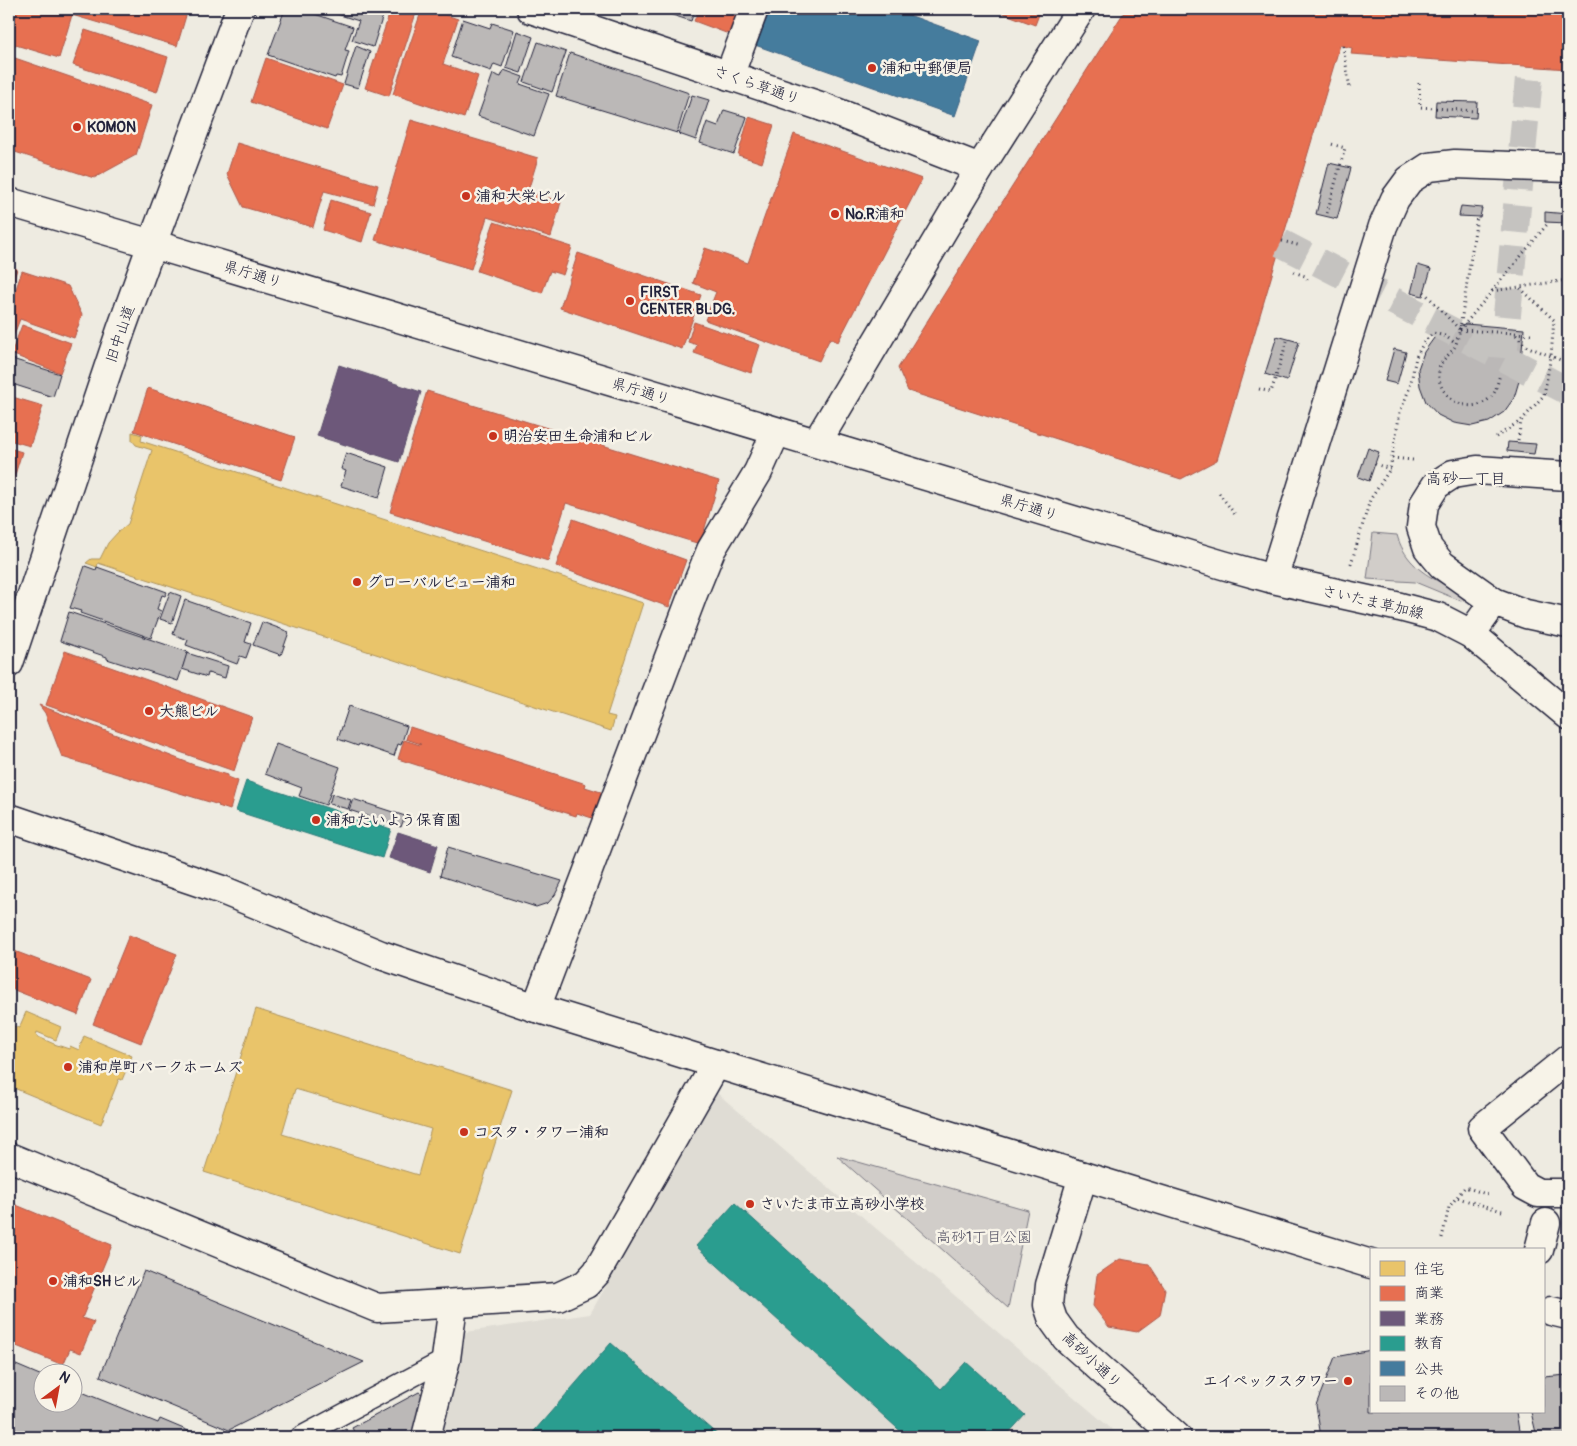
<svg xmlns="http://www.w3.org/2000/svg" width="1577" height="1446" viewBox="0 0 1577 1446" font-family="Pangolin,'Klee One',sans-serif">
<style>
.built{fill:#dfdcd4}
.green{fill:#d1cdc9;stroke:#7a7882}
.homes{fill:#e9c46a;stroke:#ad935c;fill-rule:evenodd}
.shops{fill:#e76f51;stroke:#ac584a}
.offices{fill:#6d597a;stroke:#564867}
.schools{fill:#2a9d8f;stroke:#287876}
.public{fill:#457b9d;stroke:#3a6080}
.building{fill:#bbb8b7;stroke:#22223b}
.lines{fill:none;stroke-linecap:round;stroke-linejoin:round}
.pedestrian-tunnel{stroke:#c5c3c0;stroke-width:28;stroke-dasharray:28 14;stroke-linecap:butt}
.service-casing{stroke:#22223b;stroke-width:22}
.pedestrian-casing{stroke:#22223b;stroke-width:31}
.minor-casing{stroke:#22223b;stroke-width:31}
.tertiary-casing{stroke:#22223b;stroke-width:31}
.secondary-casing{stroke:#22223b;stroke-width:31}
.primary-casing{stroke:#22223b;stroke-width:31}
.trunk-casing{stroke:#22223b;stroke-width:31}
.path{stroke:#22223b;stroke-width:3;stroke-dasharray:1 4;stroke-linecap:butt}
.service{stroke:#f7f3e8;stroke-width:19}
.pedestrian{stroke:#f7f3e8;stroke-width:28}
.minor{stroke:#f7f3e8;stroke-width:28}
.tertiary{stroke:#f7f3e8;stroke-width:28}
.secondary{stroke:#f7f3e8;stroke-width:28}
.primary{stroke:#f7f3e8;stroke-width:28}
.trunk{stroke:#f7f3e8;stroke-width:28}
.poi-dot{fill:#c8321e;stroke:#f7f3e8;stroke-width:2}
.labels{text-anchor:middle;stroke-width:5;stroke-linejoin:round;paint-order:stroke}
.poi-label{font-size:15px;font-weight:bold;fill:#22223b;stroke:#f7f3e8;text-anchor:start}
.street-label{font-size:15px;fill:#22223b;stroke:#f7f3e8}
.park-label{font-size:15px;fill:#575566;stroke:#f7f3e8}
.neighbourhood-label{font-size:16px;fill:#22223b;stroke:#f7f3e8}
</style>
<rect width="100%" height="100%" fill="#eeebe1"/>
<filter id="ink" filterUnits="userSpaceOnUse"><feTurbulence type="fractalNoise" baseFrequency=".02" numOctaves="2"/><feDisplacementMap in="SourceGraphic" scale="10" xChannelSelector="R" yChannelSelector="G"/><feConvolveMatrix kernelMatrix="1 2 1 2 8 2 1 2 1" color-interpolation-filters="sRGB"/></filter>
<g filter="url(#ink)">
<!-- built -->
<path class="built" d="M717,1093L1121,1437H438L452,1380L466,1332L590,1314Z"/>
<!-- green -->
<g class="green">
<path d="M1373,533L1397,535C1403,557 1419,572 1440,582C1449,587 1459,590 1466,599L1461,601L1415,582L1367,579Z"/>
<path d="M837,1156L1028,1210L1008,1308Z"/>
</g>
<!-- homes -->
<g class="homes">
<path d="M132,432L142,435L141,441L643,603L607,715L615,717L611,731L98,563L97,567L86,563L91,559H100L108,543L119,531L128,524L152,450L136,445L132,440Z"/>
<path d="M256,1009L512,1090L460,1254L204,1172ZM295,1089L431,1129L418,1175L282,1134Z"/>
<path d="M26,1012L61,1027L56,1040L37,1032L36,1036L54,1044L69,1049L70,1046L79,1050L84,1036L132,1056L122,1080L119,1079L101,1124L9,1086V1024L19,1028Z"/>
</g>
<!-- shops -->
<g class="shops">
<path d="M9,9H188L177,46L72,15L59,58L9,43Z"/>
<path d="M391,9L417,10L389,96L365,88Z"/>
<path d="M422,9H428L458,19L443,64L478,76L464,118L393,94Z"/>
<path d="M699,9H744L734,36L694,21Z"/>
<path d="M992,9H1041L1035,25Z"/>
<path d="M1126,9H1568V69L1351,54L1352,48L1340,45L1217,460L1181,479L908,391L898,368L971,251Z"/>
<path d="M85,30L168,57L157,92L73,65Z"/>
<path d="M9,56L152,105L136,155L94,178L9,150Z"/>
<path d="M266,58L343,85L327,129L251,102Z"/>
<path d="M749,117L774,125L762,163L738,155Z"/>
<path d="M411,120L538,158L528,191L561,202L551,237L487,217L471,269L375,240Z"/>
<path d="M794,134L922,179L838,342L830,338L819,361L705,320L716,292L693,283L705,248L748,263Z"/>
<path d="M237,143L378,185L373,204L324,191L313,227L243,207L227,174Z"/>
<path d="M331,200L371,212L362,242L323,230Z"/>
<path d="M494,222L572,247L563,275L550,271L542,293L477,271Z"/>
<path d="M578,253L701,295L682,349L560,308Z"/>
<path d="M9,266L17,269L9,295Z"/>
<path d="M22,271L68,286L82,315L74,338L20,319L11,342L9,341V309Z"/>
<path d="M694,322L760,345L751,373L694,353L697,345L688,342Z"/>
<path d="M22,325L71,343L60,373L11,354Z"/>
<path d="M148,388L295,437L281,480L134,431Z"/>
<path d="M427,391L719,481L700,544L566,503L548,561L390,512Z"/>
<path d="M9,396L43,406L30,446L9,440Z"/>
<path d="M9,448L22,452L9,494Z"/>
<path d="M573,519L686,560L669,607L556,566Z"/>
<path d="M65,651L252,717L234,771L46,705Z"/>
<path d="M39,705L194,765L228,775V777L238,781L230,810L218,806L219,805L62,757L45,713Z"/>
<path d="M410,727L586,784L585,787L604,793L595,819L577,813L576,816L398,759L404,740L420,745L421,744L406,739Z"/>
<path d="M129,935L177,954L141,1043L93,1024Z"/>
<path d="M9,949L91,980L78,1015L9,988Z"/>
<path d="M9,1202L112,1245L82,1318L94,1322L81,1353L70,1349L63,1365L9,1343Z"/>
<path d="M1120,1259L1149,1264L1165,1289L1160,1315L1137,1332L1109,1327L1093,1306L1097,1275Z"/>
</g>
<!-- offices -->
<g class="offices">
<path d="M339,365L421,392L399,462L317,436Z"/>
<path d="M398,832L438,845L430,872L389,858Z"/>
</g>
<!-- schools -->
<g class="schools">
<path d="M246,781L391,829L382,858L236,811Z"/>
<path d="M735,1203L941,1389L966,1362L1025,1415L1005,1437H907L696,1246Z"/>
<path d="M611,1343L720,1437H529Z"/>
</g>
<!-- public -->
<path class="public" d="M768,9H892L981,41L955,116L755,45Z"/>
<!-- building -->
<g class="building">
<path d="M285,9H300L353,27L345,50L349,51L341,77L336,76L335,78L268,55Z"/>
<path d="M321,9H385L373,47L352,40L359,21Z"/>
<path d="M654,9H695L691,21Z"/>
<path d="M463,19L490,28L492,23L514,30L502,67L494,64L491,71L451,57Z"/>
<path d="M517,31L533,37L521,73L506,68Z"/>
<path d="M538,42L566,52L552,92L524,82Z"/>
<path d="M356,46L370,52L358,88L344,84Z"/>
<path d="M570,53L689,93L677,133L556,96Z"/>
<path d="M504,70L523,77L520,84L549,94L534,136L478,116L493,74L501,77Z"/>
<path d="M692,95L709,100L696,140L679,134Z"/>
<path d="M1436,101L1477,102L1476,118L1435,116Z"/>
<path d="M724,110L747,117L734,154L700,143L707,122L718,126Z"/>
<path d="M1329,163L1351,168L1337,219L1316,214Z"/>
<path d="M1461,206L1482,208L1480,217L1459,216Z"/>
<path d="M1545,212L1568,214V223L1545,222Z"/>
<path d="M1418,265L1431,269L1423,296L1411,293Z"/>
<path d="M1466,324L1524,329L1519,381L1514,398L1504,412L1489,422L1472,426L1454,423L1438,415L1426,402L1420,386L1418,369L1424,352L1434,338L1449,328Z"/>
<path d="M1277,336L1299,342L1287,381L1265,374Z"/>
<path d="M1394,349L1406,352L1397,384L1385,381Z"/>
<path d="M9,358L60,374L53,397L9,383Z"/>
<path d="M1508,442L1536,444L1534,454L1507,451Z"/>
<path d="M1368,448L1379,452L1369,481L1358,477Z"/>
<path d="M346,453L388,467L379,498L341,486L346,471L341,469Z"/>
<path d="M85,566L96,570L97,567L167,592L165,596L162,595L157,609L161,611L151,638L80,613L81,611L70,608Z"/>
<path d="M170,592L181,596L172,623L160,619Z"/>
<path d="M185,600L251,623L245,642L251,644L246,658L240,656L237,664L186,645L188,640L173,634Z"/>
<path d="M69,612L188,652L178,681L138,668V669L107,659V657L60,641Z"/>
<path d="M262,622L289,632L281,655L253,645Z"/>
<path d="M187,653L228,666L225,678L208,673L207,677L182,669Z"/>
<path d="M349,706L407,726L401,745L398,744L394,756L359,744L358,746L338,739Z"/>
<path d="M276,744L340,767L326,805L299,796L302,788L265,774Z"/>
<path d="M332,794L351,800L348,809L329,804Z"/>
<path d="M353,799L405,816L401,827L349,810Z"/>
<path d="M448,847L562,881L555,895L548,903L536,907L440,876Z"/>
<path d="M144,1271L364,1362L229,1430L100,1376Z"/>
<path d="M1371,1350V1412H1516L1520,1437H1321L1316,1405L1335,1357Z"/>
<path d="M9,1362L42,1376V1404H72V1388L158,1423L160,1419L198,1435L197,1437H9Z"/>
<path d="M1568,1375V1437H1537L1531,1412H1543V1377Z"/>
<path d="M419,1392L426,1397L413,1437H357L352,1428Z"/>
<path d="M346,1429L352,1437H330Z"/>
</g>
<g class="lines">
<!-- pedestrian-tunnel -->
<g class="pedestrian-tunnel">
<path d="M1281,243L1568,391"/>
<path d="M1503,358L1530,67"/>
</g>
<!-- service casing -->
<g class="service-casing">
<path id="service" d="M300,1437L446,1359"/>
</g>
<!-- pedestrian casing -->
<g class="pedestrian-casing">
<g id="pedestrian">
<path d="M531,9L823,107"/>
<path d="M729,76L754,9"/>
<path d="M1539,1250L1546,1223"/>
</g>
</g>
<!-- minor casing -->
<g class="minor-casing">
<g id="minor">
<path d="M823,107L980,168"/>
<path d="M817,442L980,168L1081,9"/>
<path d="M536,1008L693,594L711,550L758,472L776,432"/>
<path d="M1568,1059L1482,1128L1525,1186L1538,1193H1568"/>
<path d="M9,1157L377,1308L558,1297L586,1284L597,1272L716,1064"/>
<path d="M1083,1176L1050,1285L1048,1305L1053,1320L1066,1338L1177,1437"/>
<path d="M426,1437L446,1359L453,1305"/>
</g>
</g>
<!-- tertiary casing -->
<g class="tertiary-casing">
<g id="tertiary">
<path d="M1568,476L1477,470L1453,474L1436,485L1424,504L1421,527L1428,548L1442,565L1494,602L1526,614L1568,623"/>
<path d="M1273,579L1383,226L1395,199L1409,180L1429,167L1455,164L1568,168"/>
<path d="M1471,634L1494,602"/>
<path d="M9,818L222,890L381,955L536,1008L716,1064L1371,1264"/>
</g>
</g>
<!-- secondary casing -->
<g class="secondary-casing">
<path id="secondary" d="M9,663L121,330L152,244"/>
</g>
<!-- primary casing -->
<g class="primary-casing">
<g id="primary">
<path d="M152,244L1223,565L1273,579L1400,607L1438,617L1471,634L1568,715"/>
<path d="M1551,1311L1568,1315"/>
</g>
</g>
<!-- trunk casing -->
<g class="trunk-casing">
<path id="trunk" d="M9,202L152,244L240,9"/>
</g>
<!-- path -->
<g class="path">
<path d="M1343,46L1350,89"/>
<path d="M1419,83L1420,107L1475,111"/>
<path d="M1327,213L1345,148L1331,144"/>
<path d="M1282,241L1301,246"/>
<path d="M1294,272L1305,276L1308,281"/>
<path d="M1492,291L1568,280"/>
<path d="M1424,292L1460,330C1458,335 1457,344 1454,348C1449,356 1441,359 1439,370C1435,400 1476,420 1494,393C1497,388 1498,380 1500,375"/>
<path d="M1460,329L1477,217"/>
<path d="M1460,330L1549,222"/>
<path d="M1460,330L1531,334"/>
<path d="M1516,335L1526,346L1568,363"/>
<path d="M1259,389L1271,392L1287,341"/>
<path d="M1496,437L1520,421"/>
<path d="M1518,440L1521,421L1544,395L1551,356L1554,320L1519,287"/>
<path d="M1392,458L1413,460"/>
<path d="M1375,464L1390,469"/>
<path d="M1219,493L1236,516"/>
<path d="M1351,564L1370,500L1390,469L1400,412L1410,387L1416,357L1424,342L1433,333L1445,336L1455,343"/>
<path d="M1458,1198L1502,1211"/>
<path d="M1442,1238L1449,1207L1465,1187L1489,1195"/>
</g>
<!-- service -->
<use href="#service" class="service"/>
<!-- pedestrian -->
<use href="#pedestrian" class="pedestrian"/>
<!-- minor -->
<use href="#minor" class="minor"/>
<!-- tertiary -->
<use href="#tertiary" class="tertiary"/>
<!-- secondary -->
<use href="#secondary" class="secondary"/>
<!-- primary -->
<use href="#primary" class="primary"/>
<!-- trunk -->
<use href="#trunk" class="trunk"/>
</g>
</g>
<!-- markers -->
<g class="poi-dot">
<circle cx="872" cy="68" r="5"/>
<circle cx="77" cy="127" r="5"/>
<circle cx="466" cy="196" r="5"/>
<circle cx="835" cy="214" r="5"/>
<circle cx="630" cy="301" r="5"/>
<circle cx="493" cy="436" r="5"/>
<circle cx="357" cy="582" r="5"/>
<circle cx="149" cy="711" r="5"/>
<circle cx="316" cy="820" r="5"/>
<circle cx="68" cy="1067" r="5"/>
<circle cx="464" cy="1132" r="5"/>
<circle cx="750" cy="1204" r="5"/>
<circle cx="53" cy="1281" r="5"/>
<circle cx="1348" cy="1381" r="5"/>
</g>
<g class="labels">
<!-- poi labels -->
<g class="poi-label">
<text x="882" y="73">浦和中郵便局</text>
<text x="87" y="132">KOMON</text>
<text x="476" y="201">浦和大栄ビル</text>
<text x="845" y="219">No.R浦和</text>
<text x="640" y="297">FIRST<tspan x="640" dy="17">CENTER BLDG.</tspan></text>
<text x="503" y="441">明治安田生命浦和ビル</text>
<text x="367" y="587">グローバルビュー浦和</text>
<text x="159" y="716">大熊ビル</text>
<text x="326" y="825">浦和たいよう保育園</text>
<text x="78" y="1072">浦和岸町パークホームズ</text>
<text x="474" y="1137">コスタ・タワー浦和</text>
<text x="760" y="1209">さいたま市立高砂小学校</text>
<text x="63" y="1286">浦和SHビル</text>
<text x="1338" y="1386" text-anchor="end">エイペックスタワー</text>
</g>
<!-- street labels -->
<g class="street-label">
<text transform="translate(757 85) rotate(19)" y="5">さくら草通り</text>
<text transform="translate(253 274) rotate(17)" y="5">県庁通り</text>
<text transform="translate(120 334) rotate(-71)" y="5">旧中山道</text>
<text transform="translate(641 391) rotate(17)" y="5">県庁通り</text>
<text transform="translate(1029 507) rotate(17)" y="5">県庁通り</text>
<text transform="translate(1373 602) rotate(13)" y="5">さいたま草加線</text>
<text transform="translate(1092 1360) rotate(43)" y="5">高砂小通り</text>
</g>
<!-- park labels -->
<g class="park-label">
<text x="984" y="1242">高砂1丁目公園</text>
</g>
<!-- neighbourhood labels -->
<g class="neighbourhood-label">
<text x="1466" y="484">高砂一丁目</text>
</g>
</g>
<!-- margin -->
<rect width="1577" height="1446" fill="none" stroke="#f7f3e8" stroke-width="30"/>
<rect x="15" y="15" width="1547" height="1416" fill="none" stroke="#22223b" stroke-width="2" filter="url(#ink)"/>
<!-- legend -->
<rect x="1370" y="1248" width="175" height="165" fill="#f7f3e8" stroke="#a29fa3"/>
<rect x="1380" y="1261" width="25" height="15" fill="#e9c46a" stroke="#a29fa3"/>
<text x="1414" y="1274" font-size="15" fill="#22223b">住宅</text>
<rect x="1380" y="1286" width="25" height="15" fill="#e76f51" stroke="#a29fa3"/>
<text x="1414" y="1298" font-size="15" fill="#22223b">商業</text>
<rect x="1380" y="1311" width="25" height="15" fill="#6d597a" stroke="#a29fa3"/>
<text x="1414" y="1324" font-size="15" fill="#22223b">業務</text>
<rect x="1380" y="1336" width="25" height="15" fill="#2a9d8f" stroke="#a29fa3"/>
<text x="1414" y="1348" font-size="15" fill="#22223b">教育</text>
<rect x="1380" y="1361" width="25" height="15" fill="#457b9d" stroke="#a29fa3"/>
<text x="1414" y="1374" font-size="15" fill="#22223b">公共</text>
<rect x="1380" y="1386" width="25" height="15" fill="#bbb8b7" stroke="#a29fa3"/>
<text x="1414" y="1398" font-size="15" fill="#22223b">その他</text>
<!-- north arrow -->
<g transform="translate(58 1388) rotate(32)"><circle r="24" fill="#f7f3e8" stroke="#a29fa3"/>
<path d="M0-4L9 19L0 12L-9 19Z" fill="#c8321e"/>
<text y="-8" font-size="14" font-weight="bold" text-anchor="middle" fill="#22223b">N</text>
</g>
</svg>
